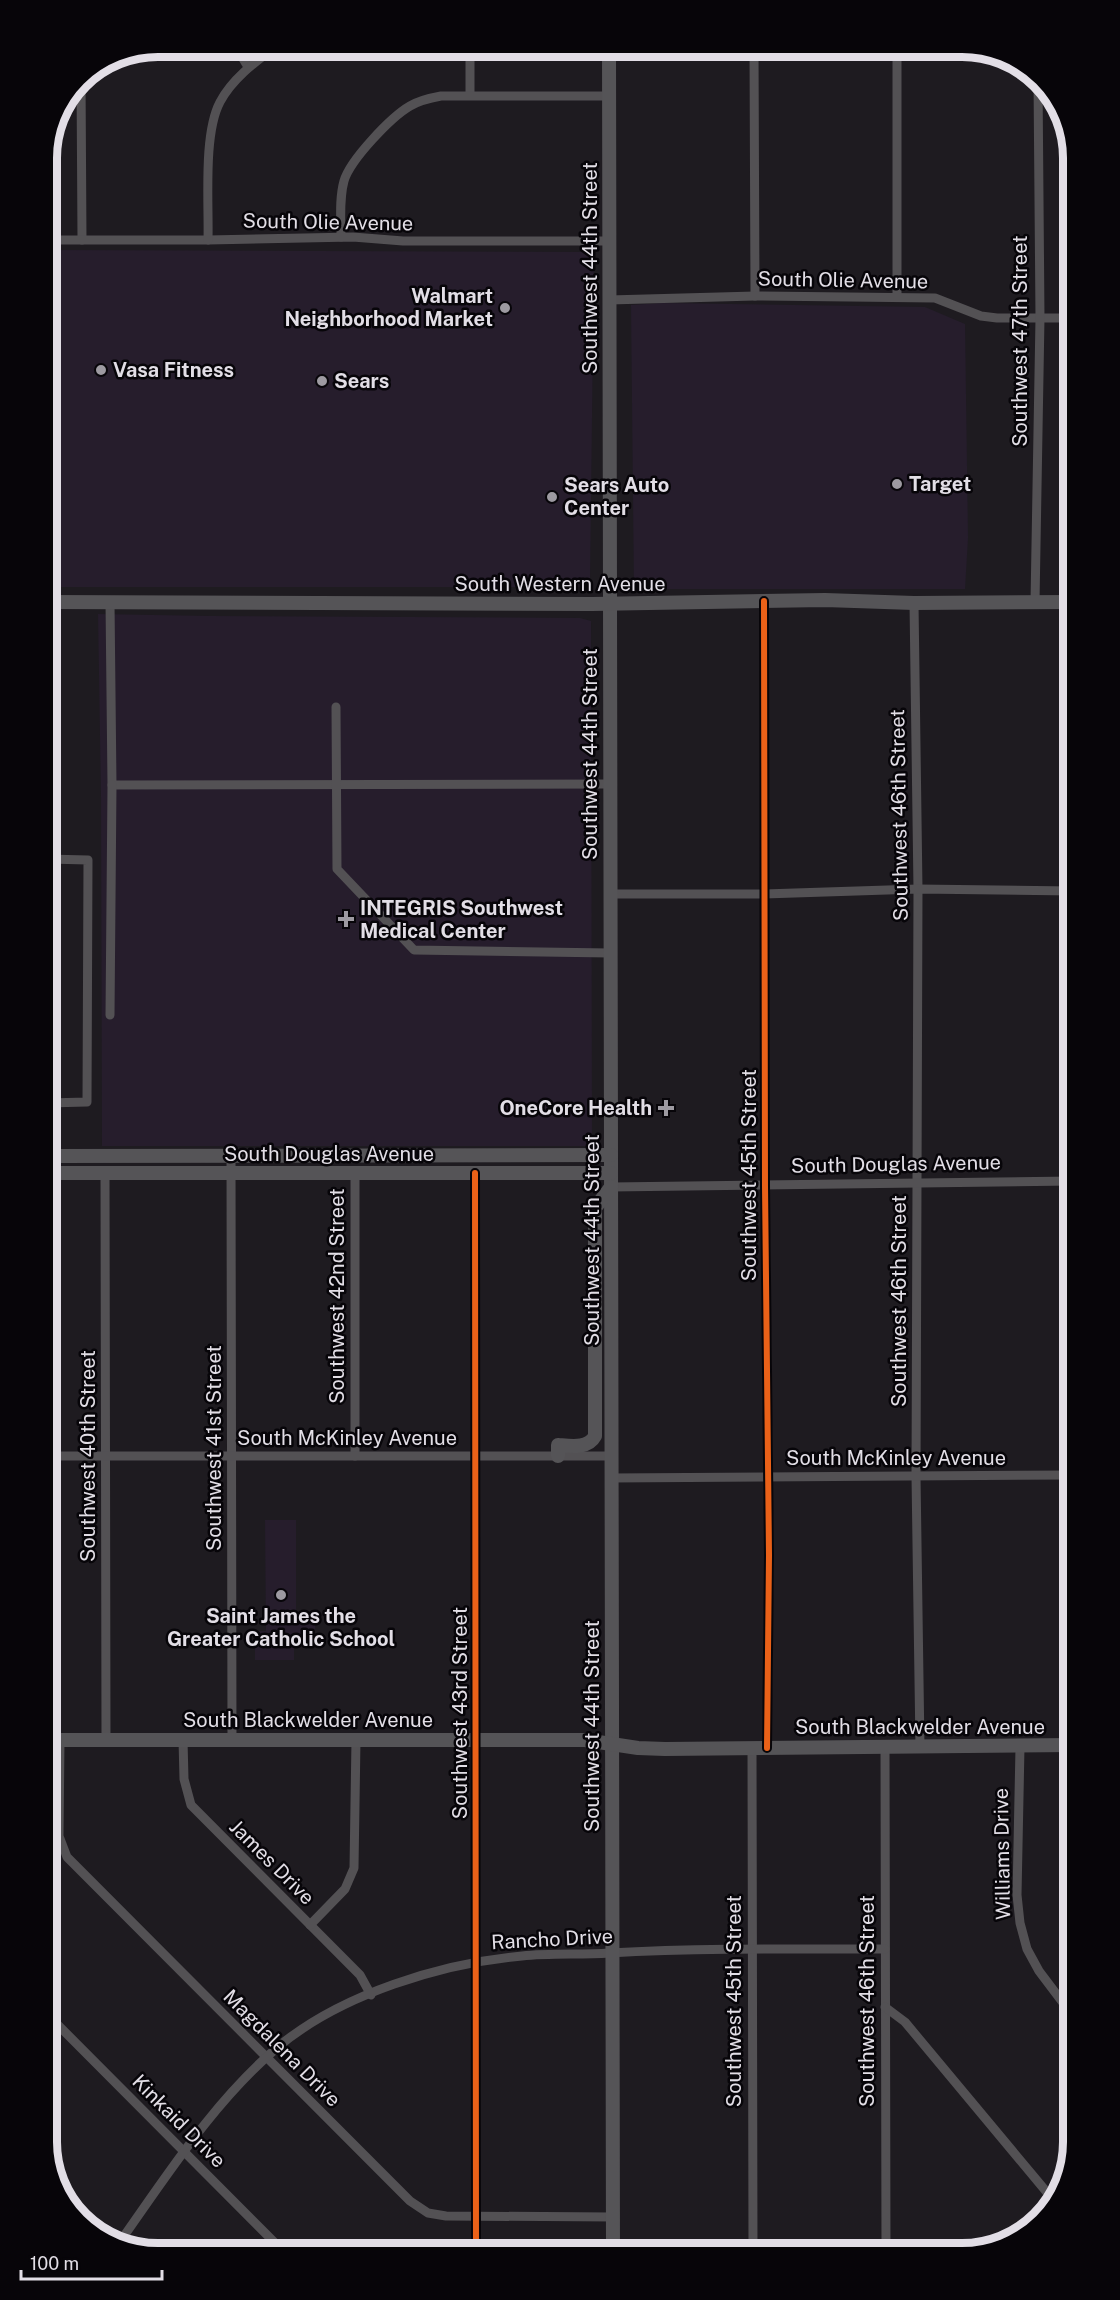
<svg xmlns="http://www.w3.org/2000/svg" width="1120" height="2300" viewBox="0 0 1120 2300" font-family="'Public Sans',sans-serif">
<style>
.built{fill:#261d2c}
.lines{fill:none;stroke-linecap:round;stroke-linejoin:round}
.street{stroke:#535154;stroke-width:9}
.secondary{stroke:#555457;stroke-width:14}
.cycleway-casing{stroke:#070509;stroke-width:10}
.cycleway{stroke:#ea6118;stroke-width:6}
.poi-dot{fill:#9d9aa1;stroke:#070509;stroke-width:2}
.labels{text-anchor:middle;stroke-width:5;stroke-linejoin:round;paint-order:stroke}
.street-label{font-size:20px;fill:#e2dee6;stroke:#070509}
.poi-label{font-size:20px;font-weight:bold;fill:#e2dee6;stroke:#070509;text-anchor:start}
.rim{fill:none;stroke:#e2dee6;stroke-width:8}
</style>
<rect width="100%" height="100%" fill="#1e1b20"/>
<!-- built -->
<g class="built">
<path d="M47,250L594,252L590,580L584,587H47Z"/>
<path d="M662,303L925,307L965,324L968,538L965,589H634L631,305Z"/>
<path d="M98,614L210,616L580,618L591,621L592,1146H102L101,796Z"/>
<path d="M265,1520H296V1624L315,1625V1637L298,1638V1643H294V1660H255V1642H259V1631H266Z"/>
</g>
<g class="lines">
<!-- street -->
<g class="street">
<path d="M236,47L248,67"/>
<path d="M470,47V95"/>
<path d="M754,47L755,296"/>
<path d="M897,47V297"/>
<path d="M81,78L82,240"/>
<path d="M341,237C341,219 339,199 344,181C350,160 391,117 410,106C420,100 430,98 441,96H609"/>
<path d="M47,240H208L353,237L403,241H609"/>
<path d="M208,240C209,203 203,134 220,102C232,79 255,62 275,47"/>
<path d="M609,300L755,296L935,298L981,316L997,318H1073"/>
<path d="M764,601L765,1186L769,1555L767,1748"/>
<path d="M110,602L112,785L610,784"/>
<path d="M1035,602L1040,318L1038,80"/>
<path d="M1065,602L1070,1174L1069,1745"/>
<path d="M914,603L918,889L916,1476L920,1747"/>
<path d="M336,707L337,869L414,950L610,953"/>
<path d="M610,894H764L918,889L1073,891"/>
<path d="M110,1015L112,785"/>
<path d="M47,1103L87,1102L88,860L47,859"/>
<path d="M231,1156L232,1740"/>
<path d="M105,1173L106,1740"/>
<path d="M355,1173V1456"/>
<path d="M475,1173L476,2253"/>
<path d="M611,1187L1073,1181"/>
<path d="M47,1456H611"/>
<path d="M611,1478L1073,1475"/>
<path d="M60,1740L59,1836L67,1857L410,2201L428,2213L446,2216L613,2217"/>
<path d="M183,1740L184,1779L191,1805L360,1975L371,1995"/>
<path d="M1020,1747L1017,1895L1020,1923L1027,1949L1039,1971L1073,2016"/>
<path d="M752,1748L753,2253"/>
<path d="M885,1748L886,2253"/>
<path d="M310,1925L345,1889L354,1868L356,1740"/>
<path d="M885,2007L905,2022L1055,2202"/>
<path d="M47,2014L285,2253"/>
<path d="M119,2243C168,2174 214,2101 279,2046C342,1994 442,1963 522,1956C551,1953 580,1955 609,1953C701,1948 793,1949 885,1949"/>
</g>
<!-- secondary -->
<g class="secondary">
<path d="M609,47L613,2253"/>
<path d="M47,602L592,604L825,600L914,603L1073,602"/>
<path d="M47,1156L611,1155"/>
<path d="M47,1173H611"/>
<path d="M558,1456V1445C571,1446 588,1449 595,1436V1208L611,1187"/>
<path d="M47,1740H585L638,1748L665,1749L1073,1745"/>
</g>
<!-- cycleway casing -->
<g class="cycleway-casing">
<g id="cycleway">
<path d="M764,601L765,1186L769,1555L767,1748"/>
<path d="M1065,602L1070,1174L1069,1745"/>
<path d="M475,1173L476,2253"/>
</g>
</g>
<!-- cycleway -->
<use href="#cycleway" class="cycleway"/>
</g>
<!-- markers -->
<g class="poi-dot">
<circle cx="505" cy="308" r="6"/>
<circle cx="101" cy="370" r="6"/>
<circle cx="322" cy="381" r="6"/>
<circle cx="897" cy="484" r="6"/>
<circle cx="552" cy="497" r="6"/>
<path d="M343 910h6v6h6v6h-6v6h-6v-6h-6v-6h6z"/>
<path d="M663 1099h6v6h6v6h-6v6h-6v-6h-6v-6h6z"/>
<circle cx="281" cy="1595" r="6"/>
</g>
<g class="labels">
<!-- street labels -->
<g class="street-label">
<text transform="translate(328 222) rotate(1)" y="7">South Olie Avenue</text>
<text transform="translate(590 268) rotate(-90)" y="7">Southwest 44th Street</text>
<text transform="translate(843 280) rotate(1)" y="7">South Olie Avenue</text>
<text transform="translate(1020 341) rotate(-90)" y="7">Southwest 47th Street</text>
<text x="560" y="591">South Western Avenue</text>
<text transform="translate(590 754) rotate(-90)" y="7">Southwest 44th Street</text>
<text transform="translate(899 815) rotate(-91)" y="7">Southwest 46th Street</text>
<text x="329" y="1161">South Douglas Avenue</text>
<text transform="translate(896 1164) rotate(-1)" y="7">South Douglas Avenue</text>
<text transform="translate(749 1175) rotate(-90)" y="7">Southwest 45th Street</text>
<text transform="translate(592 1240) rotate(-90)" y="7">Southwest 44th Street</text>
<text transform="translate(337 1296) rotate(-90)" y="7">Southwest 42nd Street</text>
<text transform="translate(899 1301) rotate(-90)" y="7">Southwest 46th Street</text>
<text x="347" y="1445">South McKinley Avenue</text>
<text transform="translate(214 1448) rotate(-90)" y="7">Southwest 41st Street</text>
<text transform="translate(88 1456) rotate(-90)" y="7">Southwest 40th Street</text>
<text x="896" y="1465">South McKinley Avenue</text>
<text transform="translate(460 1713) rotate(-90)" y="7">Southwest 43rd Street</text>
<text x="308" y="1727">South Blackwelder Avenue</text>
<text transform="translate(592 1726) rotate(-90)" y="7">Southwest 44th Street</text>
<text x="920" y="1734">South Blackwelder Avenue</text>
<text transform="translate(1002 1854) rotate(-91)" y="7">Williams Drive</text>
<text transform="translate(272 1862) rotate(45)" y="7">James Drive</text>
<text transform="translate(552 1939) rotate(-3)" y="7">Rancho Drive</text>
<text transform="translate(734 2001) rotate(-90)" y="7">Southwest 45th Street</text>
<text transform="translate(867 2001) rotate(-90)" y="7">Southwest 46th Street</text>
<text transform="translate(282 2048) rotate(45)" y="7">Magdalena Drive</text>
<text transform="translate(179 2121) rotate(45)" y="7">Kinkaid Drive</text>
</g>
<!-- poi labels -->
<g class="poi-label">
<text x="493" y="303" text-anchor="end">Walmart<tspan x="493" dy="23">Neighborhood Market</tspan></text>
<text x="113" y="377">Vasa Fitness</text>
<text x="334" y="388">Sears</text>
<text x="909" y="491">Target</text>
<text x="564" y="492">Sears Auto<tspan x="564" dy="23">Center</tspan></text>
<text x="360" y="915">INTEGRIS Southwest<tspan x="360" dy="23">Medical Center</tspan></text>
<text x="652" y="1115" text-anchor="end">OneCore Health</text>
<text x="281" y="1623" text-anchor="middle">Saint James the<tspan x="281" dy="23">Greater Catholic School</tspan></text>
</g>
</g>
<!-- crop -->
<path d="M0 0H1120V2300H0ZM158 57H962A101 101 0 0 1 1063 158V2142A101 101 0 0 1 962 2243H158A101 101 0 0 1 57 2142V158A101 101 0 0 1 158 57Z" fill="#070509" fill-rule="evenodd"/>
<path class="rim" d="M158 57H962A101 101 0 0 1 1063 158V2142A101 101 0 0 1 962 2243H158A101 101 0 0 1 57 2142V158A101 101 0 0 1 158 57Z"/>
<!-- scale -->
<path d="M21 2270v9h141v-9" fill="none" stroke="#e2dee6" stroke-width="3"/>
<text x="30" y="2270" font-size="18" fill="#e2dee6" stroke="#070509" stroke-width="4.5" paint-order="stroke">100 m</text>
</svg>
